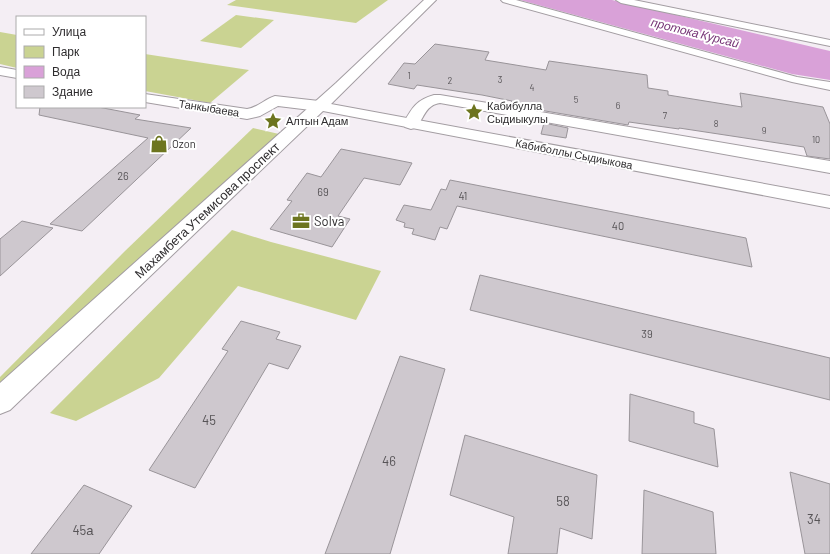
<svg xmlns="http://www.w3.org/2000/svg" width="830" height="554" viewBox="0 0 830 554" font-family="Barlow,sans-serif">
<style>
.green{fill:#cad392}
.water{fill:#d9a1d8}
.building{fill:#cec8ce;stroke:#999499}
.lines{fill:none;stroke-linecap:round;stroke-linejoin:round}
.pedestrian-casing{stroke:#a39da2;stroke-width:2}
.minor-casing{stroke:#a39da2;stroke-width:2}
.tertiary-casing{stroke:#a39da2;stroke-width:2}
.pedestrian{fill:#fff;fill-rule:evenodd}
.minor{fill:#fff;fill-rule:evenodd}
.tertiary{fill:#fff;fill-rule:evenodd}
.labels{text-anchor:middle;stroke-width:4;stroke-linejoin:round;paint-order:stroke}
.far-number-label{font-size:9px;fill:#575457}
.far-poi-label{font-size:11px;fill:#2f2d2f;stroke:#fff;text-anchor:start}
.far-street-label{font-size:11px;fill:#2f2d2f;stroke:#fff}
.number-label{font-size:11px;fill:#575457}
.far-water-label{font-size:12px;font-style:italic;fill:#753375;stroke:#fff}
.street-label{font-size:13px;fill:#2f2d2f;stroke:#fff}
.poi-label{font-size:13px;fill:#2f2d2f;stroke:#fff;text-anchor:start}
.near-number-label{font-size:13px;fill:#575457}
</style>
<rect width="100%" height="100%" fill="#f4eef4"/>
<!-- green -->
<g class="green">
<path d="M236,0H388L356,23L227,5Z"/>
<path d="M236,15L274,20L241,48L200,41Z"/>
<path d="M0,32L17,35V68L0,64Z"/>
<path d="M145,54L249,70L210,103L145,91Z"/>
<path d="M253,128L279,134L0,391V377L125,251Z"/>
<path d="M232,230L271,242L381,271L356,320L238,286L159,378L76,421L50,413Z"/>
</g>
<!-- water -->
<path class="water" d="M520,0H612L817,48L830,51V80L792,74Z"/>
<!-- building -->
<g class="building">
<path d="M435,44L489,52L485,60L546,70L549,61L647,75L648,88L668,91V95L742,107L740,93L823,107L830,124V159L807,156L804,147L679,128V129L629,122L628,125L510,105L512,101L482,95L417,85L414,89L388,84L404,63L415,64Z"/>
<path d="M40,107H98L140,115L135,119L191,128L82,231L50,224L148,138L39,115Z"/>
<path d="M544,123L568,128L566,138L541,134Z"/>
<path d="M341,149L412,163L400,185L364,178L338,216L350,219L332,247L270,229L292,201L287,200L307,173L321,177Z"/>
<path d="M450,180L746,238L752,267L457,206L447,229L440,227L435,240L412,234L414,229L404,227L405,223L396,220L404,205L431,210L441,189L446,190Z"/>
<path d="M22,221L53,228L0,276V239Z"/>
<path d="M480,275L830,358V400L470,310Z"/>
<path d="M241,321L280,332L276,339L301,346L288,369L269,363L195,488L149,470L228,351L222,349Z"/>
<path d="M400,356L445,369L390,554H325Z"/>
<path d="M630,394L694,412V423L714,429L718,467L629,441Z"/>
<path d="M465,435L597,475L592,539L560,528L557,554H508L514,517L450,495Z"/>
<path d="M790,472L830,484V554H805Z"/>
<path d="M84,485L132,506L99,554H31Z"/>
<path d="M644,490L713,512L716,554H642Z"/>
</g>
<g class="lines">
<!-- pedestrian casing -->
<g class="pedestrian-casing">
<g id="pedestrian">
<path d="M501,0H516L797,77L830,82V90L792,82L503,2Z"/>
<path d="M616,0H634L830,40V46L621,3Z"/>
</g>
</g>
<!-- minor casing -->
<g class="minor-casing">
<g id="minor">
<path d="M0,67L17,70V78L0,75Z"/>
<path d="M145,94L247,109C257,108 265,99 275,96L319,101L324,103L327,106L324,109L319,111L278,106L260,116L247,119L145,102Z"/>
<path d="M434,95H440L830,161V173L440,103C426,105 424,117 417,127L411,129L405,127L403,124C412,108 416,100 434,95Z"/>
</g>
</g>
<!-- tertiary casing -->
<g class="tertiary-casing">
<path id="tertiary" d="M424,0H436L331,104L830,196V208L323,111L10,410L0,414V383L336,83Z"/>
</g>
<!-- pedestrian -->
<use href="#pedestrian" class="pedestrian"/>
<!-- minor -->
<use href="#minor" class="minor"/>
<!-- tertiary -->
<use href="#tertiary" class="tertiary"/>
</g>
<!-- icons -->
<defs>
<g id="sight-bare" transform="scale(1.38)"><path d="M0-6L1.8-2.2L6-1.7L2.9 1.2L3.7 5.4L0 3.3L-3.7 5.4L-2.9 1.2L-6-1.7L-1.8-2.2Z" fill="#6d751f" stroke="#fff" stroke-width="2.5" paint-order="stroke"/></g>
<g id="shop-bare" transform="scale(1.38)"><path d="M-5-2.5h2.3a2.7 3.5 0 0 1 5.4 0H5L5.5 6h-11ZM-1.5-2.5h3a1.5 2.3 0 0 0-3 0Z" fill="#6d751f" stroke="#fff" stroke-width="2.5" paint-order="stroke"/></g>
<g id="office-bare" transform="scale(1.38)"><path d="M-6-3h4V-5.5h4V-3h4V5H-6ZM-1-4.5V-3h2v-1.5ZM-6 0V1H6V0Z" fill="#6d751f" stroke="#fff" stroke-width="2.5" paint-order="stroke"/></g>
</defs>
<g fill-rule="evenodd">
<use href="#sight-bare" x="474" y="112"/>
<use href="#sight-bare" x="273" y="121"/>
<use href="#shop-bare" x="159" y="144"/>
<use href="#office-bare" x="301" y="221"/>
</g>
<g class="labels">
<!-- far-number labels -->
<g class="far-number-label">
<text x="409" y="79">1</text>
<text x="500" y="83">3</text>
<text x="450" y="84">2</text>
<text x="532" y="91">4</text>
<text x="576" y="103">5</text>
<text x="618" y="109">6</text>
<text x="665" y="119">7</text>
<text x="716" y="127">8</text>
<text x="764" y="134">9</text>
<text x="816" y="143">10</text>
</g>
<!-- far-poi labels -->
<g class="far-poi-label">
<text x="487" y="110">Кабибулла<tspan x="487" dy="13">Сыдиыкулы</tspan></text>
<text x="286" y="125">Алтын Адам</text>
<text x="172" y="148">Ozon</text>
</g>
<!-- far-street labels -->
<g class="far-street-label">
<text transform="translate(209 108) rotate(9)" y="4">Танкыбаева</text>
<text transform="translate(574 154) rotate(11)" y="4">Кабиболлы Сыдиыкова</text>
</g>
<!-- number labels -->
<g class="number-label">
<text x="123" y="180">26</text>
<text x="323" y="196">69</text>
<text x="463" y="200">41</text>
<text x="618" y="230">40</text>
<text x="647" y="338">39</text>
</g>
<!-- far-water labels -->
<g class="far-water-label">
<text transform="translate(695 33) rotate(14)" y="4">протока Курсай</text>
</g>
<!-- street labels -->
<g class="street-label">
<text transform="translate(207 210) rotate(-43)" y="5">Махамбета Утемисова проспект</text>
</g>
<!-- poi labels -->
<g class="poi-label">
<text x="314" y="226">Solva</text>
</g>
<!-- near-number labels -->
<g class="near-number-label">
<text x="209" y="425">45</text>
<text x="389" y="466">46</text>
<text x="563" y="506">58</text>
<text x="814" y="524">34</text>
<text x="83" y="535">45а</text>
</g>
</g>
<!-- legend -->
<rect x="16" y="16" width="130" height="92" fill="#ffffff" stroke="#acabac"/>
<rect x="24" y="29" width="20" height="6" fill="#ffffff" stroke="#acabac"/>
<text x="52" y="36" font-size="12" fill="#2f2d2f">Улица</text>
<rect x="24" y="46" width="20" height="12" fill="#cad392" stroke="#acabac"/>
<text x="52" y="56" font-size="12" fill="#2f2d2f">Парк</text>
<rect x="24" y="66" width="20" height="12" fill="#d9a1d8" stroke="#acabac"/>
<text x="52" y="76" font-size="12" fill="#2f2d2f">Вода</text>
<rect x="24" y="86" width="20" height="12" fill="#cec8ce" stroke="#acabac"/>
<text x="52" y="96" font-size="12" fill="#2f2d2f">Здание</text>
</svg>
